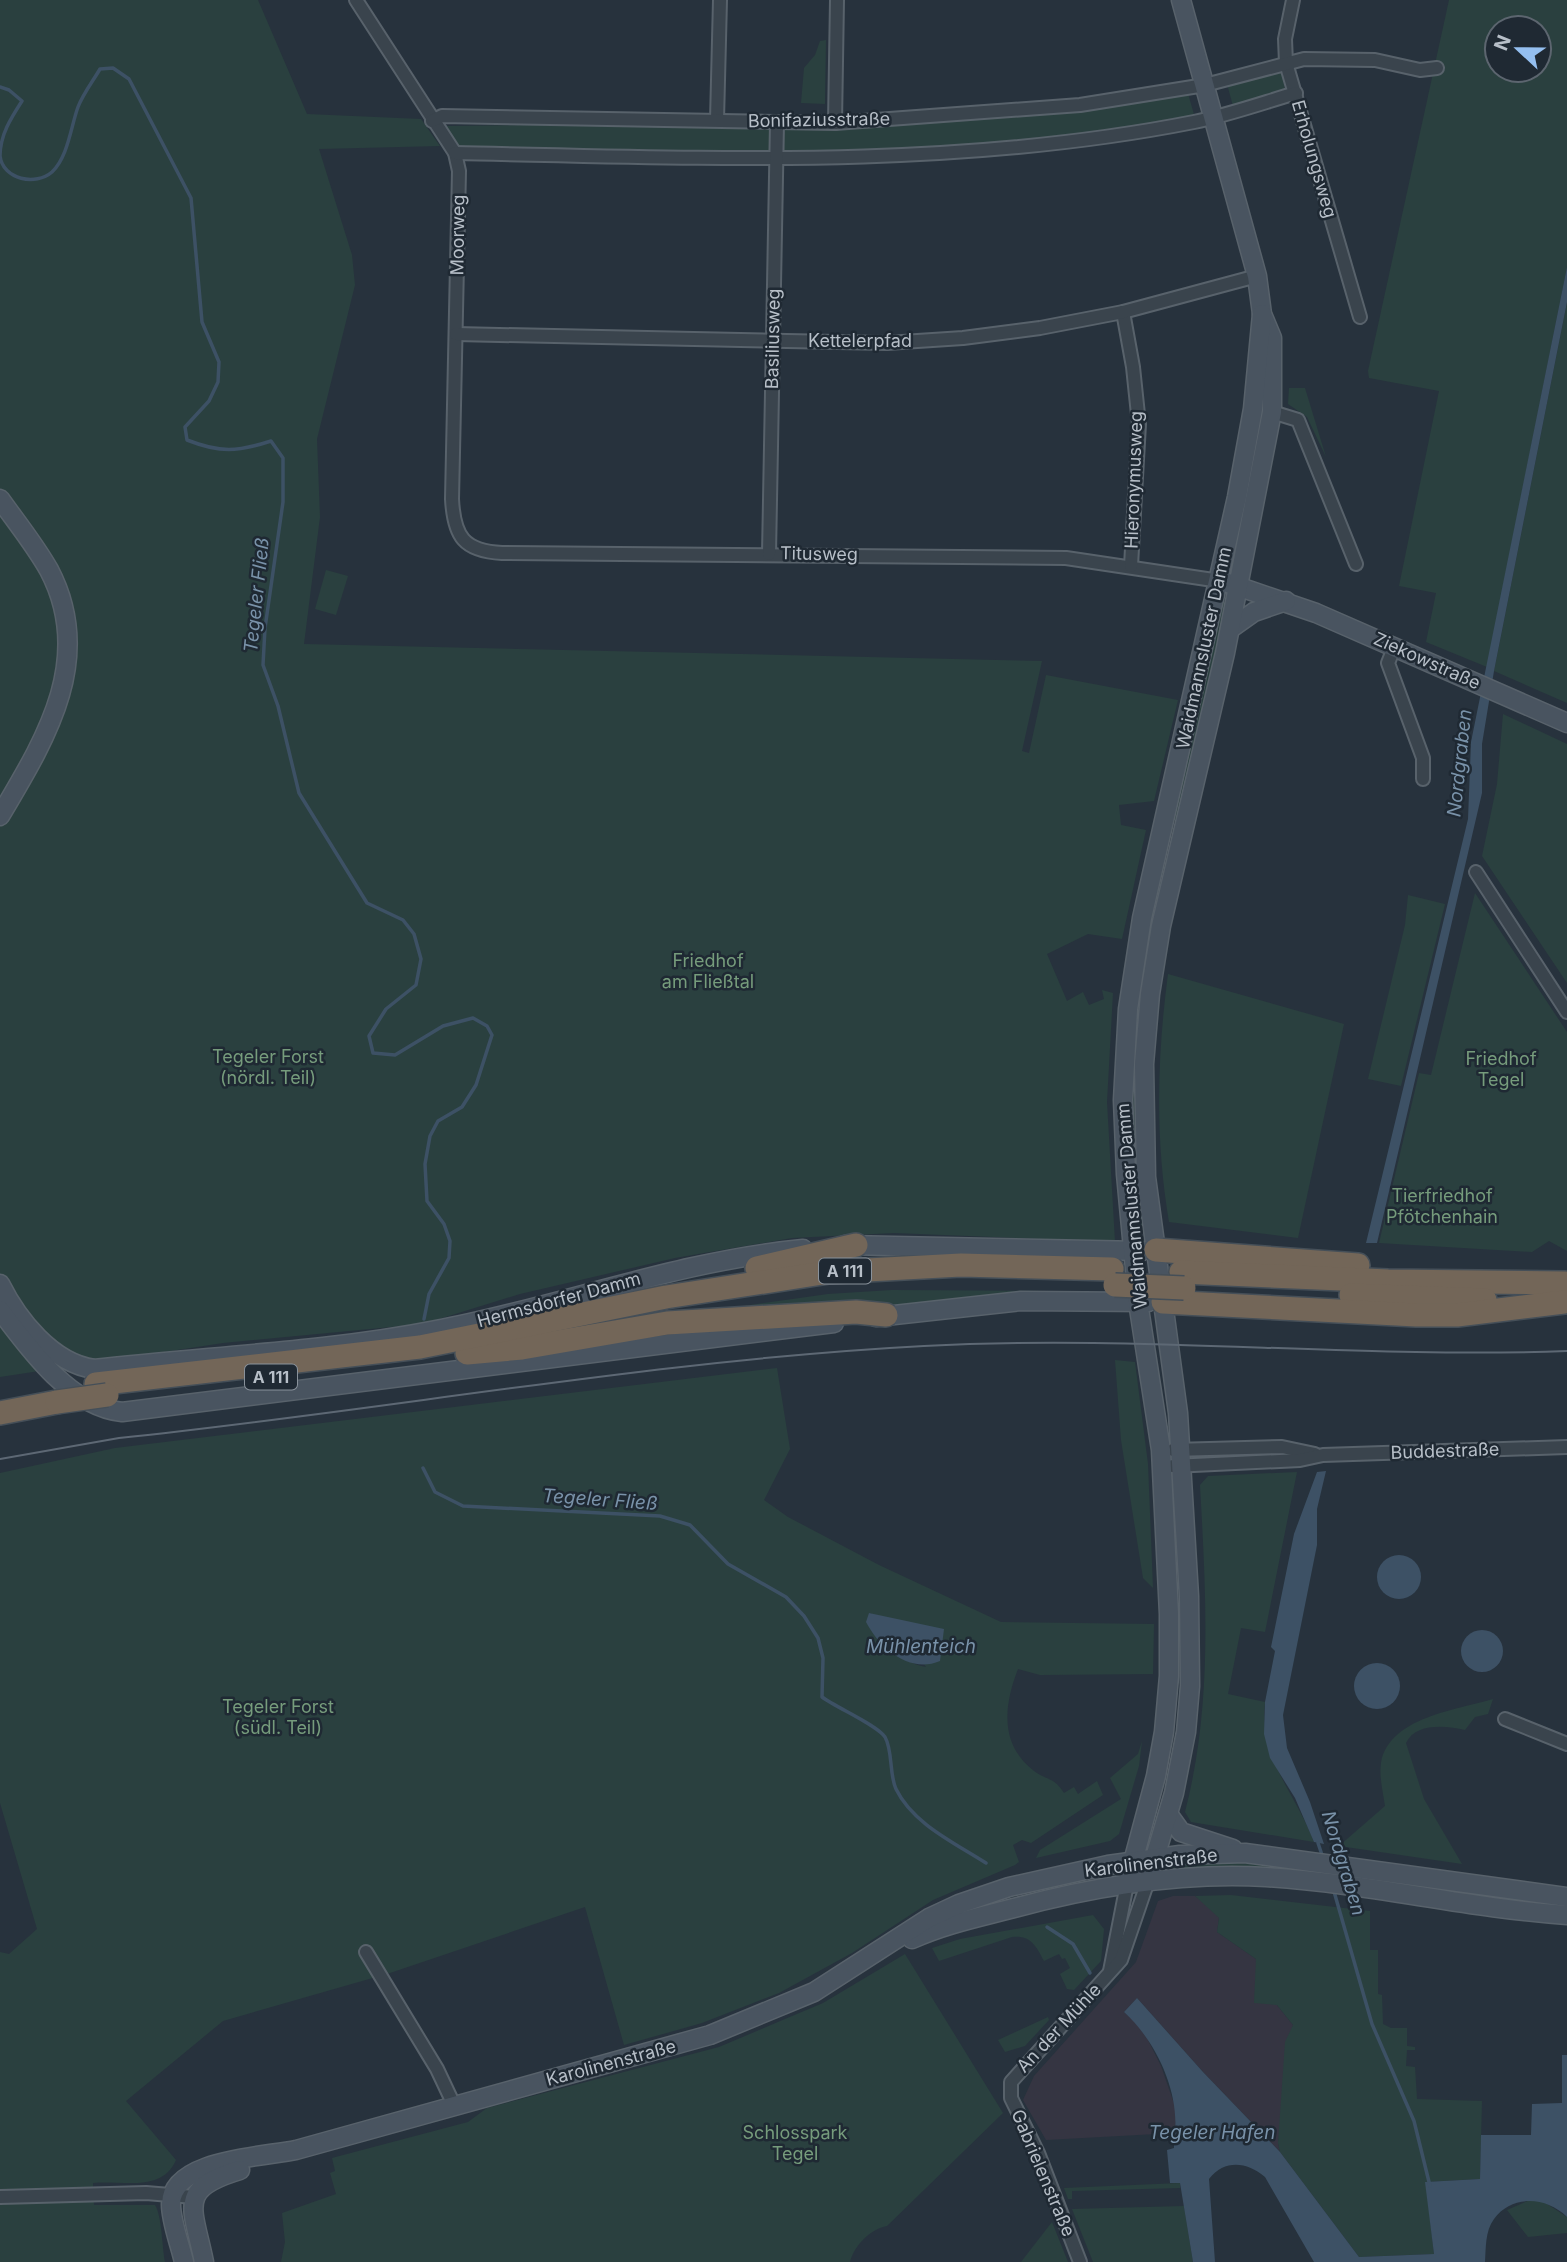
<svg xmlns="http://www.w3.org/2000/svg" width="1567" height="2262" viewBox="0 0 1567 2262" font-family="Inter,sans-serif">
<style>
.medical{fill:#353542}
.green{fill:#2a403f;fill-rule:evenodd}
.water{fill:#3d5165}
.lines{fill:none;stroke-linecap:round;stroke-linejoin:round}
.stream{stroke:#3d5165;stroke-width:3.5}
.street-casing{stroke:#58626b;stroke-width:16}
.secondary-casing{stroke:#58626b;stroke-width:21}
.highway-casing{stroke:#454f58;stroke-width:26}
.street{stroke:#3a444d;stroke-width:12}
.secondary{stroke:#495460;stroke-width:18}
.highway{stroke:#736658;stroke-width:23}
.tram{stroke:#5d6874;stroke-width:2}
.highway-bridge-casing{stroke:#454f58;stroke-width:26;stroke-linecap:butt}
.highway-bridge{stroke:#736658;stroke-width:23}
.labels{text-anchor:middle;stroke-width:5;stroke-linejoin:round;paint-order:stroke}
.shield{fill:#1f2933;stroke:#89929b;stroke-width:2}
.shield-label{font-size:16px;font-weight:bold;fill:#b7bfc8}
.street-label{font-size:18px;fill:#b7bfc8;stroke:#1f2933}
.park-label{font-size:18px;fill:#769c7c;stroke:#1f2933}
.water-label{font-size:19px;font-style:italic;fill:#7992a9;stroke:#1f2933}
</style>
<rect width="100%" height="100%" fill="#27323d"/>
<!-- medical -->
<path class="medical" d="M1173,1896H1195L1214,1911L1219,1918L1217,1932L1256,1959L1277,2005L1293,2025L1278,2143L1280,2152L1203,2072L1137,1998L1124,2012L1142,2028L1161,2066L1177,2112L1175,2133L1046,2140L1023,2100L1034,2076L1136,1962L1158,1901Z"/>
<!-- green -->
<g class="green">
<path d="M0,0H258L307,114L421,119L440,146L319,149L352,255L355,285L317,439L320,517L304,644L1042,661L1022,751L1029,753L1046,675L1178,700L1154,801L1119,805L1121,825L1146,830L1122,939L1088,934L1047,954L1067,1001L1083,992L1089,1005L1104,999L1102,990L1113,993L1107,1102L1115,1242L894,1233L792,1238L675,1258L520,1294L423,1324L223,1343L0,1377Z"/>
<path d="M1449,0H1567V267L1487,667L1426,642L1436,593L1399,586L1439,391L1369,378L1368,371ZM1497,28H1539V70H1497Z"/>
<path d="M826,40L825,104L801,103L804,68L815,55L820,41Z"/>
<path d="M1278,70L1282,72L1285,90L1233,106L1227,84Z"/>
<path d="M1187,90L1195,118L997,147L769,157L460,148L444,126L718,123L838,127Z"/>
<path d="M1567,302V703L1494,671Z"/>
<path d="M1289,388H1305L1326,457L1307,417L1288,404Z"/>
<path d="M326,570L348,576L336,615L315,609Z"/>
<path d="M1222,601L1226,602L1215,651V671L1181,821L1172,819Z"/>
<path d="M1503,714L1567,744V983L1482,856L1497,784Z"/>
<path d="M1475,893L1567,1032V1251L1549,1241L1532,1252L1379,1243L1419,1073L1431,1075Z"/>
<path d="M1408,895L1445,904L1401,1086L1368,1079L1405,925Z"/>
<path d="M1168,974L1344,1024L1298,1238L1169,1222C1155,1140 1157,1057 1168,974Z"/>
<path d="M1134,1002L1142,1003L1146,1226H1139L1129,1077Z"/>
<path d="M892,1290L1046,1291V1293L988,1296L854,1310L722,1309L828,1294Z"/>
<path d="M1115,1360L1135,1362L1148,1464L1153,1588L1143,1578L1121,1440Z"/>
<path d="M777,1368L790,1449L764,1500L788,1517L879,1565L1001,1622L1154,1624L1153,1674L1040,1675L1018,1669C1004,1705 999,1744 1034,1771C1047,1781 1053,1776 1064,1793L1074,1787L1078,1794L1097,1781L1103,1795L1031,1843L1022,1840L1013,1845L1019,1862L1015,1865L933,1900L852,1953L779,1993L702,2023L624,2045L585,1907L390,1973L223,2021L126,2101L176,2160C162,2193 122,2180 93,2183L94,2205H155C162,2216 162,2247 165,2262H0V1952L9,1954L37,1929L0,1803V1473L115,1448ZM869,1613L892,1620L926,1667C896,1662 885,1636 869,1613Z"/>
<path d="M1297,1472L1265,1632L1241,1628L1228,1694L1265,1702C1259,1759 1295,1792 1314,1842L1191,1822L1185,1812C1213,1704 1206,1595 1200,1485L1208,1476Z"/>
<path d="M1493,1699L1488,1714L1475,1717L1465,1730C1447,1726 1416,1722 1406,1743L1424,1799L1462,1864L1339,1846L1385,1806C1383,1792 1379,1777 1381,1763C1389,1717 1457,1710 1493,1699Z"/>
<path d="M1142,1741L1139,1766L1119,1834L1110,1841L1036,1858L1040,1850L1121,1799L1110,1778L1138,1754Z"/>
<path d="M1200,1859L1314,1870L1316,1874L1172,1871L1174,1862Z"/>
<path d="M1231,1895L1370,1911V1950H1378V1994L1382,1995L1383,2024L1391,2028H1407V2046L1415,2047V2050H1407L1406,2066L1415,2067L1417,2099L1482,2101L1480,2179L1426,2182L1434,2254L1359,2257L1280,2152L1278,2143L1285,2042L1293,2025L1277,2005L1254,2003L1256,1959L1217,1932L1219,1918L1195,1896Z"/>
<path d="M1093,1915L1104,1929L1101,1961L1074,1990L1067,1989L1060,1974L1070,1968L1065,1958L1062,1959L1059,1954L1044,1961C1036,1946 1031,1935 1012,1937L939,1961L932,1948L960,1939Z"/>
<path d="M905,1954L1003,2113L887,2226C870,2229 854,2246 850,2262H281L285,2242L282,2213L336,2194L330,2173L335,2171L332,2158L468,2122L487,2108L719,2047L823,2003Z"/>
<path d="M1048,2017L1049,2020L1025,2046L1005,2052L998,2040Z"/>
<path d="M1180,2183V2188L1072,2191V2199H1068L1064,2188Z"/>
<path d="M1532,2199L1544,2202L1567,2217V2233L1528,2237L1507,2210Z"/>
<path d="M1184,2206L1193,2262H1093L1072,2209Z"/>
<path d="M1052,2222L1068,2262H1021Z"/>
</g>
<!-- water -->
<g class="water">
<path d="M1567,267V302L1494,671L1482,744V793L1377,1243H1366L1468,819L1471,742Z"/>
<path d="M1326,1471L1317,1509V1545L1283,1715L1287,1748L1310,1802L1324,1844L1314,1842L1295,1798L1270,1758L1264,1734L1265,1702L1275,1651L1271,1647L1294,1534L1317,1472Z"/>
<circle cx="1399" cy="1577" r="22"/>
<path d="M869,1613L944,1629L940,1661C910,1674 880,1649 866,1622Z"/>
<circle cx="1482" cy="1651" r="21"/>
<circle cx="1377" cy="1686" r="23"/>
<path d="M1137,1998L1203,2072L1280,2152L1359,2257L1434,2254L1425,2182L1480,2179L1481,2135H1531L1532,2104L1562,2103V2055H1567V2217C1547,2197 1512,2194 1494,2219C1485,2231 1486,2248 1485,2262H1314L1265,2177C1247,2162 1225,2159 1209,2179L1215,2262H1193L1180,2183H1170L1167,2150L1174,2148V2138L1169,2134L1175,2132C1179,2090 1155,2040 1124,2012Z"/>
</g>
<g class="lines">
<!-- stream -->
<g class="stream">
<path d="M0,87L9,90L22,101C11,118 0,135 0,156C3,180 36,186 52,172C68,157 71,126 78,107C83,94 93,81 100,69L113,68L129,79L191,198L202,322L219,362L218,382L209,401L185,427L187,440C220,453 237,452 271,441L283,458V502L265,628L263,665L278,706L299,793L367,903L403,920L414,934L421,959L416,985L386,1009L369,1036L373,1053L395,1055L443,1026L473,1018L487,1026L492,1035L476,1085L462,1107L438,1121L430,1136L425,1164L427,1201L444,1224L450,1241L449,1258L429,1294L424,1319"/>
<path d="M423,1468L435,1492L463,1506L660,1516L690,1525L728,1564L786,1597L804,1616L818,1638L823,1658L822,1697C837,1708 877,1725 885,1737C893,1751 889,1774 896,1789C913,1824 955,1843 986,1863"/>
<path d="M1318,1843L1323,1858"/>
<path d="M1333,1888L1372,2024L1414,2121L1430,2186"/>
<path d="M1047,1927L1073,1944L1090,1973"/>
</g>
<!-- street casing -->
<g class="street-casing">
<g id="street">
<path d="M356,0L455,153L459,171L452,499C454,537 464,551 502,553L1066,558L1220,581"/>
<path d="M1293,0L1285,39L1286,63L1360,317"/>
<path d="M717,120L720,0"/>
<path d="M432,121L442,116L835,123L1080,105L1205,85L1304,59L1375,60L1420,70L1437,68"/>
<path d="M835,123L837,0"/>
<path d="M455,153C701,158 951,170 1194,122C1228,115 1262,103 1296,93"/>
<path d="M1123,312L1133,367L1139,424L1131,566"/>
<path d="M456,334L887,343L963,338L1040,328L1123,312L1257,276"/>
<path d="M1272,412L1298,420L1356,564"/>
<path d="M769,554L777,123"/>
<path d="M1394,648L1388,663L1423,758V779"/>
<path d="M1476,872L1567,1012"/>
<path d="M1173,1450L1282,1447L1315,1454"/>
<path d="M1173,1466L1300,1460L1323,1455L1567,1447"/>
<path d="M1505,1719L1567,1744"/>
<path d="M366,1952L437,2069L454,2105"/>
<path d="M1110,1971L1127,1884"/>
<path d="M0,2197L146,2193L194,2197"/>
<path d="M1080,2262L1038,2153L1011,2098V2082L1121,1960L1148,1881"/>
</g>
</g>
<!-- secondary casing -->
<g class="secondary-casing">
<g id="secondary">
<path d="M0,499C17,523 35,545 49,570C96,659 45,740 0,816"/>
<path d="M1228,583L1316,613L1567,723"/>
<path d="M1230,629L1254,612L1286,601"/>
<path d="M845,1245L1142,1251"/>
<path d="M0,1284C18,1320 52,1363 94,1369C207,1356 324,1352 436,1330C559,1307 677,1261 803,1249"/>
<path d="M0,1310C29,1349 71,1407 122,1412L834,1323"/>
<path d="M876,1317L1021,1301L1148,1302"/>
<path d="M1168,1814L1181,1832L1233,1849"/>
<path d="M1148,1881L1174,1793L1186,1732L1190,1686L1189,1596L1178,1413L1146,1177L1144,1064L1150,994L1161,926L1225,653L1272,412V338L1262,314L1257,276L1181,0"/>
<path d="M1127,1884L1156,1776L1164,1732L1169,1676V1614L1161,1450L1138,1302L1126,1174L1123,1100L1128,1009L1142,918L1237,497L1253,409L1262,314"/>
<path d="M912,1939C945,1924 980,1917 1014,1908C1096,1886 1181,1872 1266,1877C1367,1883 1466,1908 1567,1915"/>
<path d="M184,2262C180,2244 171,2222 171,2204C172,2159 263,2157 296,2150L710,2035L814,1992L929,1918L959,1904L1009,1887L1108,1865L1180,1855L1245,1853L1567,1897"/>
<path d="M204,2262C193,2207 176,2189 240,2170"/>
</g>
</g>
<!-- highway casing -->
<g class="highway-casing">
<g id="highway">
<path d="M1156,1250L1358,1265"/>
<path d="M757,1268L856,1245"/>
<path d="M1181,1272L1388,1281L1565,1283"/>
<path d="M1351,1295L1485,1300"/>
<path d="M1163,1302L1416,1315H1457L1564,1302"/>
<path d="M467,1353L522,1348L667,1323L856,1312L886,1315"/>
<path d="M96,1384L420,1347L666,1297L829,1272L961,1265L1112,1269"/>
<path d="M0,1413L57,1402"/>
</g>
</g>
<!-- street -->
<use href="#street" class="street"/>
<!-- secondary -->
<use href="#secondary" class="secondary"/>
<!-- highway -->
<use href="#highway" class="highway"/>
<!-- tram -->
<path class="tram" d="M0,1459L119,1438C388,1410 655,1360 924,1346C1138,1334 1353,1359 1567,1351"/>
<!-- highway-bridge casing -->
<g class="highway-bridge-casing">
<g id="highway-bridge">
<path d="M1115,1285L1184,1288"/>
<path d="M57,1402L107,1395"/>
</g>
</g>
<!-- highway-bridge -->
<use href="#highway-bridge" class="highway-bridge"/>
</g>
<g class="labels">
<!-- shield labels -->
<g class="shield">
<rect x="819" y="1258.5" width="52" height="25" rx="5"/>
<rect x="245" y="1364.5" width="52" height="25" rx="5"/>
</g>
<g class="shield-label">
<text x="845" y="1277">A 111</text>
<text x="271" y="1383">A 111</text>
</g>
<!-- street labels -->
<g class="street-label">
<text transform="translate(819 120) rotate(-1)" y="6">Bonifaziusstraße</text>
<text transform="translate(1314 159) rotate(74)" y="6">Erholungsweg</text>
<text transform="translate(458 235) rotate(-89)" y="6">Moorweg</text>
<text transform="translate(773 339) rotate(-89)" y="6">Basiliusweg</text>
<text x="860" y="347">Kettelerpfad</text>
<text transform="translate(1134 480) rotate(-88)" y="6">Hieronymusweg</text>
<text transform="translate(819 554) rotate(1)" y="6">Titusweg</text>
<text transform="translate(1204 648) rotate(-78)" y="6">Waidmannsluster Damm</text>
<text transform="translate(1427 661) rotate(24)" y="6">Ziekowstraße</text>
<text transform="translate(1132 1206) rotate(-95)" y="6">Waidmannsluster Damm</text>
<text transform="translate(559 1300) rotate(-15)" y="6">Hermsdorfer Damm</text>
<text transform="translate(1445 1451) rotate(-2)" y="6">Buddestraße</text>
<text transform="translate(1151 1863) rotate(-7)" y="6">Karolinenstraße</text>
<text transform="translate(1059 2028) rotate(-47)" y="6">An der Mühle</text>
<text transform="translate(611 2063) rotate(-15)" y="6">Karolinenstraße</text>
<text transform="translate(1043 2173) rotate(67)" y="6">Gabrielenstraße</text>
</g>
<!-- park labels -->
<g class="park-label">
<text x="708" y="967">Friedhof<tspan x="708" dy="21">am Fließtal</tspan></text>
<text x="268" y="1063">Tegeler Forst<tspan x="268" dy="21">(nördl. Teil)</tspan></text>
<text x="1501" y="1065">Friedhof<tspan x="1501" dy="21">Tegel</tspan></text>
<text x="1442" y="1202">Tierfriedhof<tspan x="1442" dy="21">Pfötchenhain</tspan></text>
<text x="278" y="1713">Tegeler Forst<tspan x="278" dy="21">(südl. Teil)</tspan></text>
<text x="795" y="2139">Schlosspark<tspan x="795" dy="21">Tegel</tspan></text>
</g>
<!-- water labels -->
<g class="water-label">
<text transform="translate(256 595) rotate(-84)" y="7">Tegeler Fließ</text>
<text transform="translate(1459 763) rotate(-84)" y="7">Nordgraben</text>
<text transform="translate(600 1499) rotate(4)" y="7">Tegeler Fließ</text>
<text x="921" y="1653">Mühlenteich</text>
<text transform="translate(1344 1863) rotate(73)" y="7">Nordgraben</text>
<text x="1212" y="2139">Tegeler Hafen</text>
</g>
</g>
<!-- north arrow -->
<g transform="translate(1518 49) rotate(292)"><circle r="33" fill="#1f2933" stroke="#5c656f" stroke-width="2"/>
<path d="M0-5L12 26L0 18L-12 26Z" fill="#94bff0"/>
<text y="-10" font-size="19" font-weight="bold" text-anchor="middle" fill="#b7bfc8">N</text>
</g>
</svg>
